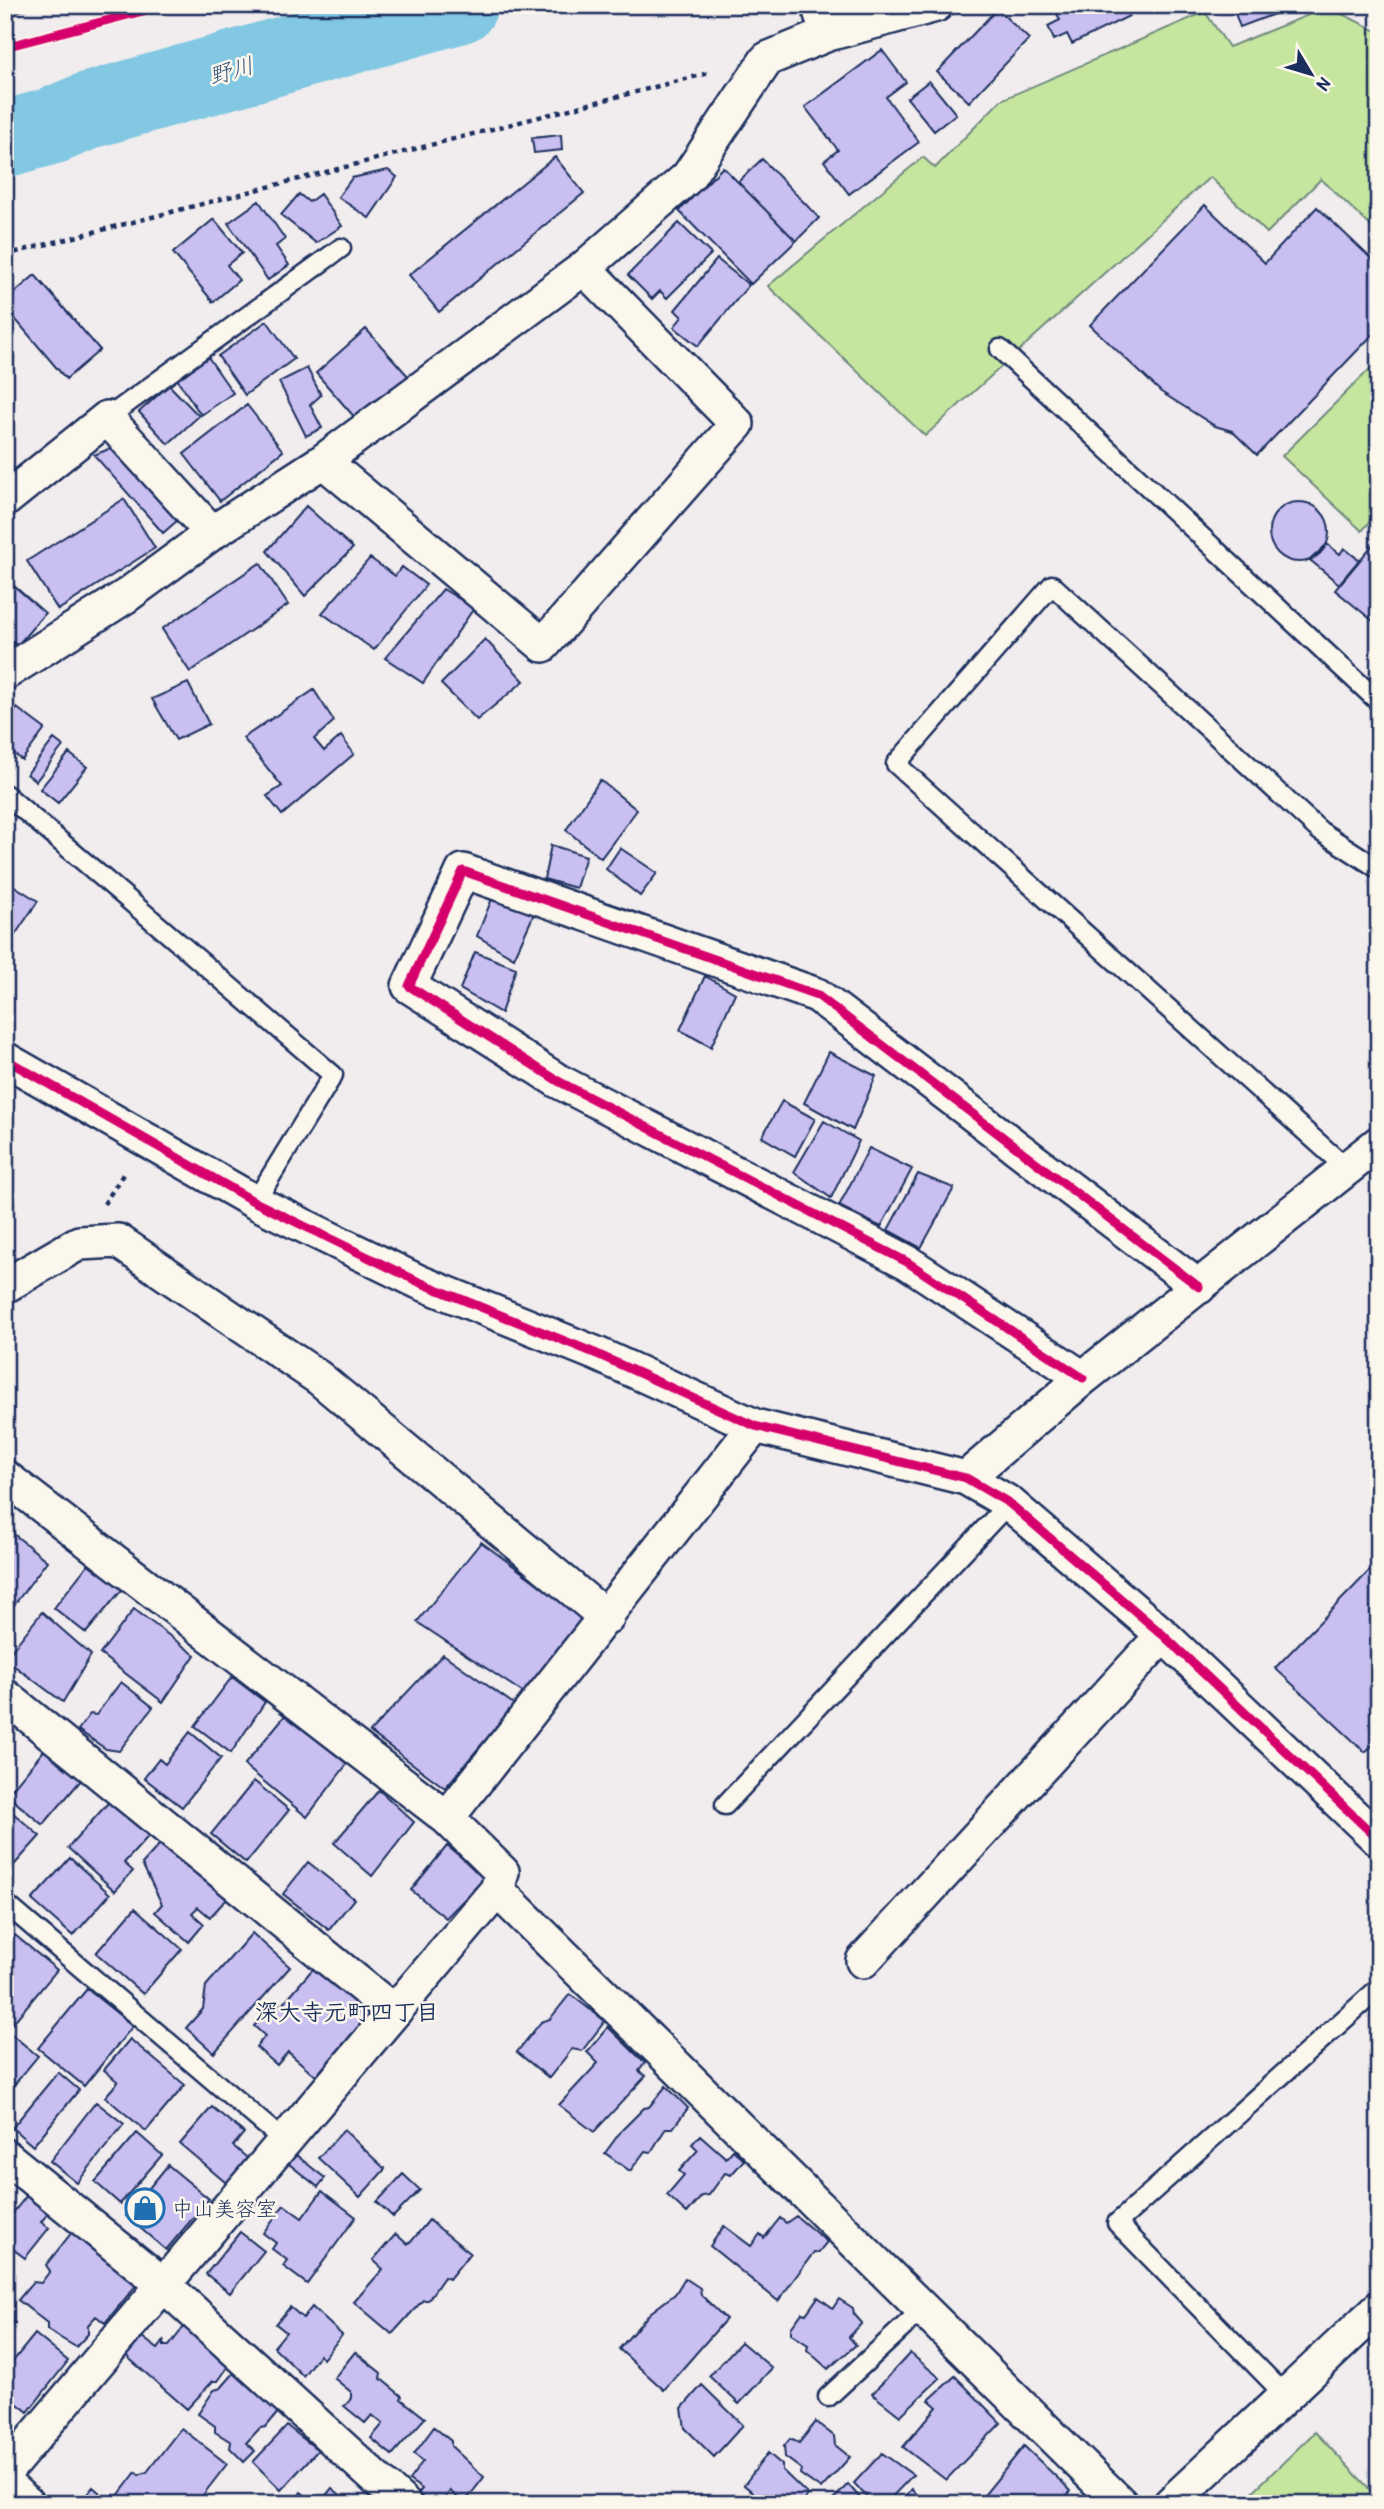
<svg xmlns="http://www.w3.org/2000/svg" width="1384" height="2509" font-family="'Patrick Hand','Klee One',sans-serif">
<rect width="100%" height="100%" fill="#f1eced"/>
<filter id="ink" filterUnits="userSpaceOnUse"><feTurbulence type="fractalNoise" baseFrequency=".0143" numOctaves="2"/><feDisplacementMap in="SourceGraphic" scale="14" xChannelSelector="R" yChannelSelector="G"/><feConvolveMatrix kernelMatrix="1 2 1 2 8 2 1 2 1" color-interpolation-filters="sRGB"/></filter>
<g filter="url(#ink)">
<path fill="#c6e69f" stroke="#708a7e" stroke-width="2" d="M1328,7L1379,32V234L1321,179L1267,233L1210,177L925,436L768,286L923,157L935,168L1001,100L1205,12L1229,47Z
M1379,360V510L1362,531L1282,456Z
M1315,2432L1379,2499V2504H1240Z"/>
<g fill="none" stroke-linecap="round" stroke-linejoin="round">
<path stroke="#82c8e3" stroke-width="77" d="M5,139L52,126L90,110L459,5"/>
</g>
<path fill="#c9bff1" stroke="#1b2f5e" stroke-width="2" d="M10,5H37L12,13Z
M1053,5H1124L1129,16L1072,44L1067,34L1054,40L1048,26L1060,20Z
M1232,5H1292L1293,7L1240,27Z
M997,9L1029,39L969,102L937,72Z
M882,50L906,82L886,97L919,142L849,194L824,161L838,150L805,107Z
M929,81L956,114L934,131L907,98Z
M561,135L562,150L534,153L532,138Z
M555,157L584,193L439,312L409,275Z
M762,159L819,218L796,241L738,182Z
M723,167L796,241L751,284L679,211Z
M388,170L397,177L369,218L338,197L352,178Z
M299,194L309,202L320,194L342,226L316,243L281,215Z
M259,201L285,239L276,246L289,265L268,280L228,223Z
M1205,205L1265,263L1317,207L1379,266V328L1257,455L1232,431L1215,426L1161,392L1090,325Z
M214,219L242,253L227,265L239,280L213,302L173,253Z
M679,223L711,254L667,298L660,291L652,299L628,275Z
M717,259L749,285L698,346L674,327L682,317L675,310Z
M35,275L100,350L66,379L5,307V301Z
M267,321L294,359L245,395L218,356Z
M366,329L408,376L357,420L316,373Z
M208,357L233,393L201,415L177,379Z
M307,368L321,395L310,405L322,428L306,436L279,382Z
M169,385L199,416L168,444L139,412Z
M247,405L283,451L220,501L184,454Z
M114,447L178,520L163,533L94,455Z
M124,499L155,548L58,610L27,561Z
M1269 532a30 30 0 1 1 60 0a30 30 0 1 1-60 0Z
M306,506L353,548L305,596L267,551Z
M1379,537V626L1335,590Z
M1327,544L1340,554L1344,548L1359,560L1339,584L1310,560Z
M370,558L395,576L402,567L426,585L374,650L322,613Z
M260,563L288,605L190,672L162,629Z
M5,578L45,613L17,646L5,636Z
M443,589L474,608L423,683L385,658Z
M485,639L524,681L477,720L441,684Z
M188,683L209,724L176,740L152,699Z
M314,690L334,721L314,739L324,751L341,736L354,754L282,815L267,796L282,786L243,738Z
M17,708L45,729L22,760L5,747V724Z
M54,739L63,746L36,781L27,774Z
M69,753L87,767L58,803L40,789Z
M600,780L637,810L601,858L566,830Z
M551,845L586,856L576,888L544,879Z
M620,848L657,873L640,896L606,869Z
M5,880L38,901L15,935L5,929Z
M493,896L534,914L514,958L477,936Z
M475,952L516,968L501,1013L460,989Z
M705,976L735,993L711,1047L680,1030Z
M829,1052L876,1076L853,1130L804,1103Z
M782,1101L815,1119L795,1156L762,1137Z
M824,1121L859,1141L831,1198L794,1172Z
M869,1148L912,1169L881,1227L839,1206Z
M918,1174L954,1188L921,1248L888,1230Z
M5,1527L47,1561L5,1617Z
M481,1542L587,1620L525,1694L417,1622Z
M93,1558L125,1586L86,1633L54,1608Z
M1379,1561V1740L1365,1752L1275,1668Z
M134,1609L195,1655L163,1702L100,1654Z
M42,1612L91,1655L63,1702L5,1659Z
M443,1654L515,1705L445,1788L370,1732Z
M232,1677L265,1702L231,1753L195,1726Z
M121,1682L153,1707L119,1751L106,1749L78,1730L90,1714L96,1715Z
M287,1713L347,1764L307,1817L244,1765Z
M190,1732L221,1758L182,1807L144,1778L159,1759L165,1764Z
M46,1748L82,1779L43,1825L7,1795Z
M254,1781L289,1810L246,1863L211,1834Z
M379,1790L414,1822L372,1876L334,1843Z
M116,1794L155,1829L124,1863L133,1871L115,1891L68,1848Z
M5,1806L40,1836L7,1873L5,1871Z
M167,1836L232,1893L210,1917L198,1907L192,1913L204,1924L189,1942L155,1912L162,1904L142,1864Z
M447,1846L486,1877L446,1918L411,1890Z
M70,1858L110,1894L73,1936L32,1900Z
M308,1862L354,1899L329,1930L283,1894Z
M135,1908L182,1949L143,1994L96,1953Z
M252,1933L290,1967L214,2053L186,2028L203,2009L206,1986Z
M15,1935L57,1970L12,2024L5,2018V1947Z
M317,1964L372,2011L316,2076L288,2052L277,2065L256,2047L265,2036L254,2026L275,2001L281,2006Z
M87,1989L133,2026L84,2086L38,2048Z
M570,1994L605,2021L582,2051L572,2049L549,2078L517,2052L541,2022L550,2019Z
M608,2027L645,2063L639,2071L646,2076L594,2132L559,2105L598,2063L587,2052Z
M5,2029L38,2056L5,2096Z
M130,2039L185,2085L146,2131L105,2097L118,2082L104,2070Z
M58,2072L79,2090L33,2146L12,2128Z
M666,2086L688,2108L673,2128H666L651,2152L645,2151L630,2171L605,2153L622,2130L644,2108L649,2107Z
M96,2102L124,2124L77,2183L50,2161Z
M212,2107L244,2133L233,2146L252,2162L231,2187L180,2144Z
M344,2130L385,2169L360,2197L318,2158Z
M137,2133L162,2155L120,2204L95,2182Z
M700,2135L726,2158L733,2150L744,2160L731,2175L725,2173L709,2195L702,2196L687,2213L667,2195L684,2175L679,2171L698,2150L692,2144Z
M296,2155L325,2178L318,2187L289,2164Z
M168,2165L209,2199L166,2250L126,2216Z
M403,2174L420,2190L393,2217L377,2202Z
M322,2191L356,2217L307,2284L283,2266L287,2260L272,2249L276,2243L263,2233L284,2205L302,2218Z
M28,2194L50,2211L41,2222L49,2228L25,2258L5,2243V2223Z
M796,2216L827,2242L818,2253L814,2252L778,2301L710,2246L724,2226L751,2246L760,2234L764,2238L780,2218L786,2223Z
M429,2220L470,2253L449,2279L444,2277L428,2300H423L392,2334L354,2302L383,2269L373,2260L396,2234L407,2244L411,2242Z
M73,2231L138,2283L105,2323L96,2316L88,2325V2334L76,2347L47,2330V2323L18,2300L33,2282L41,2283L50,2271L46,2265Z
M240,2232L264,2251L230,2293L206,2274Z
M685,2278L700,2288L701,2295L726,2319L664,2390L619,2349L650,2313L675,2294Z
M818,2297L833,2308L839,2299L853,2308L854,2314L862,2323L849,2337L856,2345L828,2369L807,2350L808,2345L791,2334V2328L802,2313L806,2314Z
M290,2307L303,2318L312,2307L342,2335L323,2359L319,2355L303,2376L274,2347L286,2332L276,2324Z
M5,2310L13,2316L10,2319L15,2323L5,2335Z
M187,2323L230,2364L218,2381H213L187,2409L125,2355L142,2337L158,2349L164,2341V2346H169Z
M35,2334L68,2361L28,2412L5,2394V2371Z
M741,2342L772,2368L739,2404L709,2376Z
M355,2352L381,2373L380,2378L402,2396L401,2399L425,2418L392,2455L371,2438L383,2424L372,2415L365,2423L344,2406L351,2398V2392L334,2378Z
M910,2353L940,2378L900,2416L872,2394Z
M235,2372L279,2411L266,2427L260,2428L246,2443L255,2451L244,2462L230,2448L231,2442L215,2432V2426L198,2414L214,2390L221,2388Z
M955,2376L1001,2423L946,2480L903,2447L937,2407L929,2400Z
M702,2385L743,2425L714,2457L685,2428L682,2408Z
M816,2422L834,2436L835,2445L850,2457L821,2489L800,2474L801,2469L785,2457L784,2446L790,2439L799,2443Z
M287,2426L318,2450L281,2490L253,2462Z
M434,2427L451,2441V2446L484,2477L464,2503L450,2491L441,2504H430L418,2494L422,2489L409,2480L423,2461L414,2454Z
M181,2428L227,2464L196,2504H126L117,2497L136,2472L139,2475L147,2472Z
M1024,2446L1071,2491L1059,2504H977Z
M768,2453L782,2465V2470L808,2495L801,2504H761V2499L744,2485Z
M882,2453L913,2475L885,2504H873L854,2483Z
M848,2484L865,2504H829Z
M93,2487L113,2504H79Z
M332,2488L351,2504H319Z
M912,2489L926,2504H899Z
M301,2492L316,2504H294Z"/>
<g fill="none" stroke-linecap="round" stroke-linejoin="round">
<g stroke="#1b2f5e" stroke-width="23">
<path id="service" d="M1000,349L1379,702
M107,418L341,248
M5,794L333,1075L255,1202
M1345,1167L896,764L1052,585L1320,831L1379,869
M725,1805L1009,1503
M5,1903L284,2141
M1285,2395L1117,2223L1379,1988
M828,2397L925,2307"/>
</g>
<g stroke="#1b2f5e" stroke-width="38">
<path id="minor" d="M828,34L936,5
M323,461L543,645L737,424L584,268
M5,500L107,418L212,533
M5,673L126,596L212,533L323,461L584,268L688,177L767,59L828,34L818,5
M5,1059L255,1202L419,1282L597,1354L755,1426L966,1478L1009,1503L1163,1635L1379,1840
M5,1286L79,1243L118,1241L319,1378L607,1618
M1083,1378L907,1262L558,1081L409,986L463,871L817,995L1199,1287
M5,1477L447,1818L502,1872L497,1890L5,2472
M966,1478L1083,1378L1379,1143
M5,1696L393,2011
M447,1818L755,1426
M497,1890L1121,2504
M863,1961L1163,1635
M5,2156L164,2285L404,2504
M5,2484L28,2504
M1170,2504L1379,2308"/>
</g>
<path stroke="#1b2f5e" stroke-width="4.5" stroke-dasharray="5 5" stroke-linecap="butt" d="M5,47L166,5
M5,255L709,73
M104,1204L124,1173"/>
<use href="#service" stroke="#fbf7ec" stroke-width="18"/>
<use href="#minor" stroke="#fbf7ec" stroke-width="33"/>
<g stroke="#fbf7ec" stroke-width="13">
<path id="cycleway" d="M5,47L166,5
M5,1059L255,1202L419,1282L597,1354L755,1426L966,1478L1009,1503L1163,1635L1379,1840
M1083,1378L907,1262L558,1081L409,986L463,871L817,995L1199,1287"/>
</g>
<use href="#cycleway" stroke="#d6006c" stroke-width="9"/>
</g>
</g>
<defs>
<g id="shop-ring" transform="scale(2.0125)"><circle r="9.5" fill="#fbf7ec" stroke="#1f6fb2" stroke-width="1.5"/><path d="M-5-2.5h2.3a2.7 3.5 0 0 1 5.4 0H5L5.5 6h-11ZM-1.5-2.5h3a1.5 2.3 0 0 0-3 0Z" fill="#1f6fb2"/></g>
</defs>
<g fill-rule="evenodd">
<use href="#shop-ring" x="145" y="2208"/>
</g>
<g text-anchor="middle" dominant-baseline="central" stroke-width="5" stroke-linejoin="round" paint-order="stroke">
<g font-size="21" fill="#1b2f5e" stroke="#fbf7ec" text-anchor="start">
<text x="172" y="2208">中山美容室</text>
</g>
<g font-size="23" font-style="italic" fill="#35557f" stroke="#fbf7ec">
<text transform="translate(231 70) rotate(-16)">野川</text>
</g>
<g font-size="23" font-weight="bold" fill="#1b2f5e" stroke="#fbf7ec">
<text x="347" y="2011">深大寺元町四丁目</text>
</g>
</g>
<rect width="1384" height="2509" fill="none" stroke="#fbf7ec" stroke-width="28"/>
<rect x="14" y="14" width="1356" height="2481" fill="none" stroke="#1b2f5e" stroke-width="2.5" filter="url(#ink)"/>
<g transform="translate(1311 74) rotate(128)" stroke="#fbf7ec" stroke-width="5" paint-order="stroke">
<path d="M0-5L12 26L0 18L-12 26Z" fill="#1b2f5e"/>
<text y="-10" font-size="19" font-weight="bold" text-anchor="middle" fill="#1b2f5e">N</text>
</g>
</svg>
